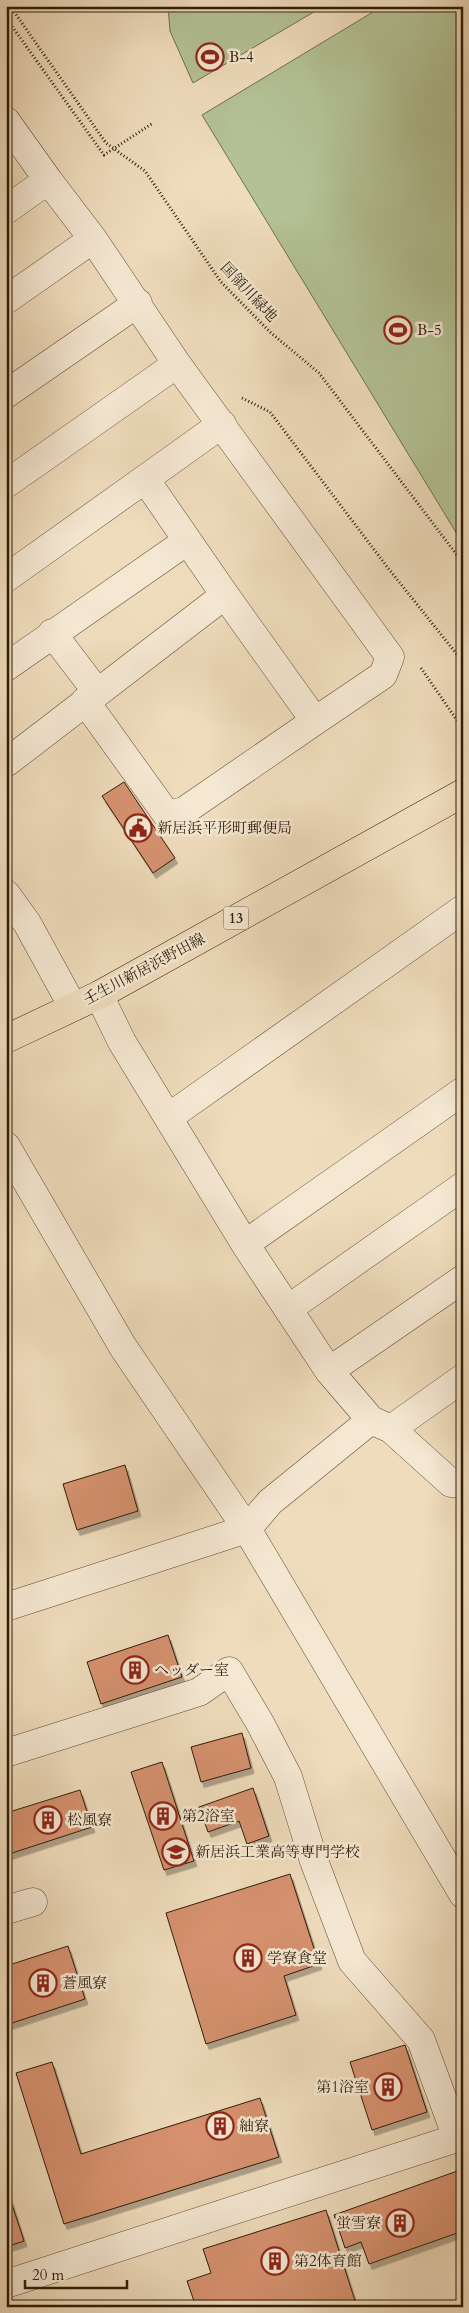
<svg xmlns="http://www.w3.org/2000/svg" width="469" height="2313" font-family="Cardo,'Noto Serif JP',serif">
<defs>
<filter id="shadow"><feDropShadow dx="3" dy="5.5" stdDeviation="0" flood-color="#0004"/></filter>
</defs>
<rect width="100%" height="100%" fill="#efdcbc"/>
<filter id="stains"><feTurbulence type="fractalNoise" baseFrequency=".004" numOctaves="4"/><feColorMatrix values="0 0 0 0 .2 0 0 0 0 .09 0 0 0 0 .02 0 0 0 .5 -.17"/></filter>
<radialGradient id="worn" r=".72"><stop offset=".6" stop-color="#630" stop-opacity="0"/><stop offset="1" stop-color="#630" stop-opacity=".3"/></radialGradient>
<path fill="#b3c295" stroke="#706f4e" d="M168,6H324L193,83L170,31Z
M383,6H463V544L202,115Z"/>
<path fill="#d79270" stroke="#2d1c08" filter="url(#shadow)" d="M124,782L175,858L153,873L102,796Z
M125,1465L138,1511L77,1530L63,1484Z
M168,1635L182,1677L101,1704L87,1662Z
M242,1733L251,1768L201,1782L191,1747Z
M162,1762L194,1861L164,1870L131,1772Z
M253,1788L269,1836L247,1844L239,1821L208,1832L199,1807Z
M80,1790L92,1827L6,1855V1813Z
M290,1874L319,1964L284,1976L296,2015L206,2044L166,1913Z
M68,1946L85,1999L6,2025V1966Z
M405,2045L427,2112L372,2130L350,2062Z
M52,2062L81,2154L260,2098L279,2157L64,2224L16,2073Z
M463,2169V2231L369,2264L361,2242L345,2248L334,2215Z
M6,2186L24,2241L6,2247Z
M326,2210L357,2307H196L187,2281L211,2273L203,2249Z"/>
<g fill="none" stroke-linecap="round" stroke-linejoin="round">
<g stroke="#5e4c35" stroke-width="29">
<path id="minor" d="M6,121L48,180L93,239L177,364L390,657L383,675L315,721L225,595L6,763
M6,210L48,180
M6,300L93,239
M6,394L138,303
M222,424L145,479L225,595
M6,484L177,364
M6,578L145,479
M52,633L97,692
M6,667L187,541
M85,701L167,815L184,811L315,721
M6,894L27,923L73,1007
M99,995L122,1042L245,1244L329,1371L371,1420L391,1429L451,1483H463
M169,1117L463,909
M6,1146L123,1347L247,1529L463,1894
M245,1244L463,1091
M288,1309L463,1186
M329,1371L463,1279
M391,1429L463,1378
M6,1607L247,1529L270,1502L371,1420
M6,1753L199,1692L229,1671L260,1723L288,1777L314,1861L352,1961L421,2040L457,2138L6,2284
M6,1910L33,1902"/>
</g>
<g stroke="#2d1c08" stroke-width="29">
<path id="major" d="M6,1039L99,995L463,793"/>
</g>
<path stroke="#2d1c08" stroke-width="3" stroke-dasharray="1 2.5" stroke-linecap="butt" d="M10,6L106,143L145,171L221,282L270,332L319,373L463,563
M6,18L104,155L153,123
M6,82L12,90
M242,398L270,412L388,568L463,662
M421,668L463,729"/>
<use href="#minor" stroke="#f5e8d3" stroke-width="28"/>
<use href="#major" stroke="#efdcbc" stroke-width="28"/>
</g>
<defs>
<g id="stadium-ring" transform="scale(1.4375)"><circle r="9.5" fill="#f5e8d3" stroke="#8f2418" stroke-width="1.5"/><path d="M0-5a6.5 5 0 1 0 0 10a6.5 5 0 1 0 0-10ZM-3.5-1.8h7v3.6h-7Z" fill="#8f2418"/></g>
<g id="civic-ring" transform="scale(1.4375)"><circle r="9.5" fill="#f5e8d3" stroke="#8f2418" stroke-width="1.5"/><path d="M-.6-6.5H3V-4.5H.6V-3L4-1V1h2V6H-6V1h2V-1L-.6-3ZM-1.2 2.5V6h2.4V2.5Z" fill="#8f2418"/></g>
<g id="building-ring" transform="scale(1.4375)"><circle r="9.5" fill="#f5e8d3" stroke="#8f2418" stroke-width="1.5"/><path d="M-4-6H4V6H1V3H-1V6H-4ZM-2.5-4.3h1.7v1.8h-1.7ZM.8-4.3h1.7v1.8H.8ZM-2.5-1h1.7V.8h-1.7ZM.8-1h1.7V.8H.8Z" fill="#8f2418"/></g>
<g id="university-ring" transform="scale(1.4375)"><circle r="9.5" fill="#f5e8d3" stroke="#8f2418" stroke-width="1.5"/><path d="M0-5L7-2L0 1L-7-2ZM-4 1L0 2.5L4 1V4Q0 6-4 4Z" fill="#8f2418"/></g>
</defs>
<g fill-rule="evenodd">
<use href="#stadium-ring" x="210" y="57"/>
<use href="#stadium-ring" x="398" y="330"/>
<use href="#civic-ring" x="138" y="828"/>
<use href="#building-ring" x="135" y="1670"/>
<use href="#building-ring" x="163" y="1816"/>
<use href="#building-ring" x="48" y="1820"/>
<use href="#university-ring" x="176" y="1852"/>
<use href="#building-ring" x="248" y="1958"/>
<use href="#building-ring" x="43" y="1983"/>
<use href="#building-ring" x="388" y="2087"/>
<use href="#building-ring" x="220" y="2126"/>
<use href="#building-ring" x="400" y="2223"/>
<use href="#building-ring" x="275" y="2261"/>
</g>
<g text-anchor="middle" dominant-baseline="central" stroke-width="5" stroke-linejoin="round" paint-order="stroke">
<rect fill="#f5e8d3" stroke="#695945" stroke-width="1" x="223.5" y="906.5" width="25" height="23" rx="4"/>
<g font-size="14" font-weight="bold" fill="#2d1c08">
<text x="236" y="918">13</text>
</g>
<g font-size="15" fill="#2d1c08" stroke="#f5e8d3" text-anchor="start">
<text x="229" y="57">B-4</text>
<text x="417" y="330">B-5</text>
<text x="157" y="828">新居浜平形町郵便局</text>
<text x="154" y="1670">ヘッダー室</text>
<text x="182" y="1816">第2浴室</text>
<text x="67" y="1820">松風寮</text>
<text x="195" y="1852">新居浜工業高等専門学校</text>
<text x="267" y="1958">学寮食堂</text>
<text x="62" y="1983">蒼風寮</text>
<text x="369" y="2087" text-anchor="end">第1浴室</text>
<text x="239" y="2126">紬寮</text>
<text x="381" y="2223" text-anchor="end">蛍雪寮</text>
<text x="294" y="2261">第2体育館</text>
</g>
<g font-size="15" fill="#2d1c08" stroke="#f5e8d3">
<text transform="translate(249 292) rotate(47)">国領川緑地</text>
<text transform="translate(144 969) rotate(-28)">壬生川新居浜野田線</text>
</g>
</g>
<rect width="469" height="2313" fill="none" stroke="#efdcbc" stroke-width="25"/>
<rect x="8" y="8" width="454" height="2298" fill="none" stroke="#2d1c08" stroke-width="2.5"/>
<rect x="12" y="12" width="444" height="2288" fill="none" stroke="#2d1c08"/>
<path d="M25 2280v8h102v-8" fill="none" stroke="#2d1c08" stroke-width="2.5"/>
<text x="32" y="2280" font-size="15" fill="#2d1c08" stroke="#f5e8d3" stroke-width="4" paint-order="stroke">20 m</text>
<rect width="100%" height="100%" filter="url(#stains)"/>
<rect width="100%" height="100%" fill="url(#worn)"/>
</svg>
